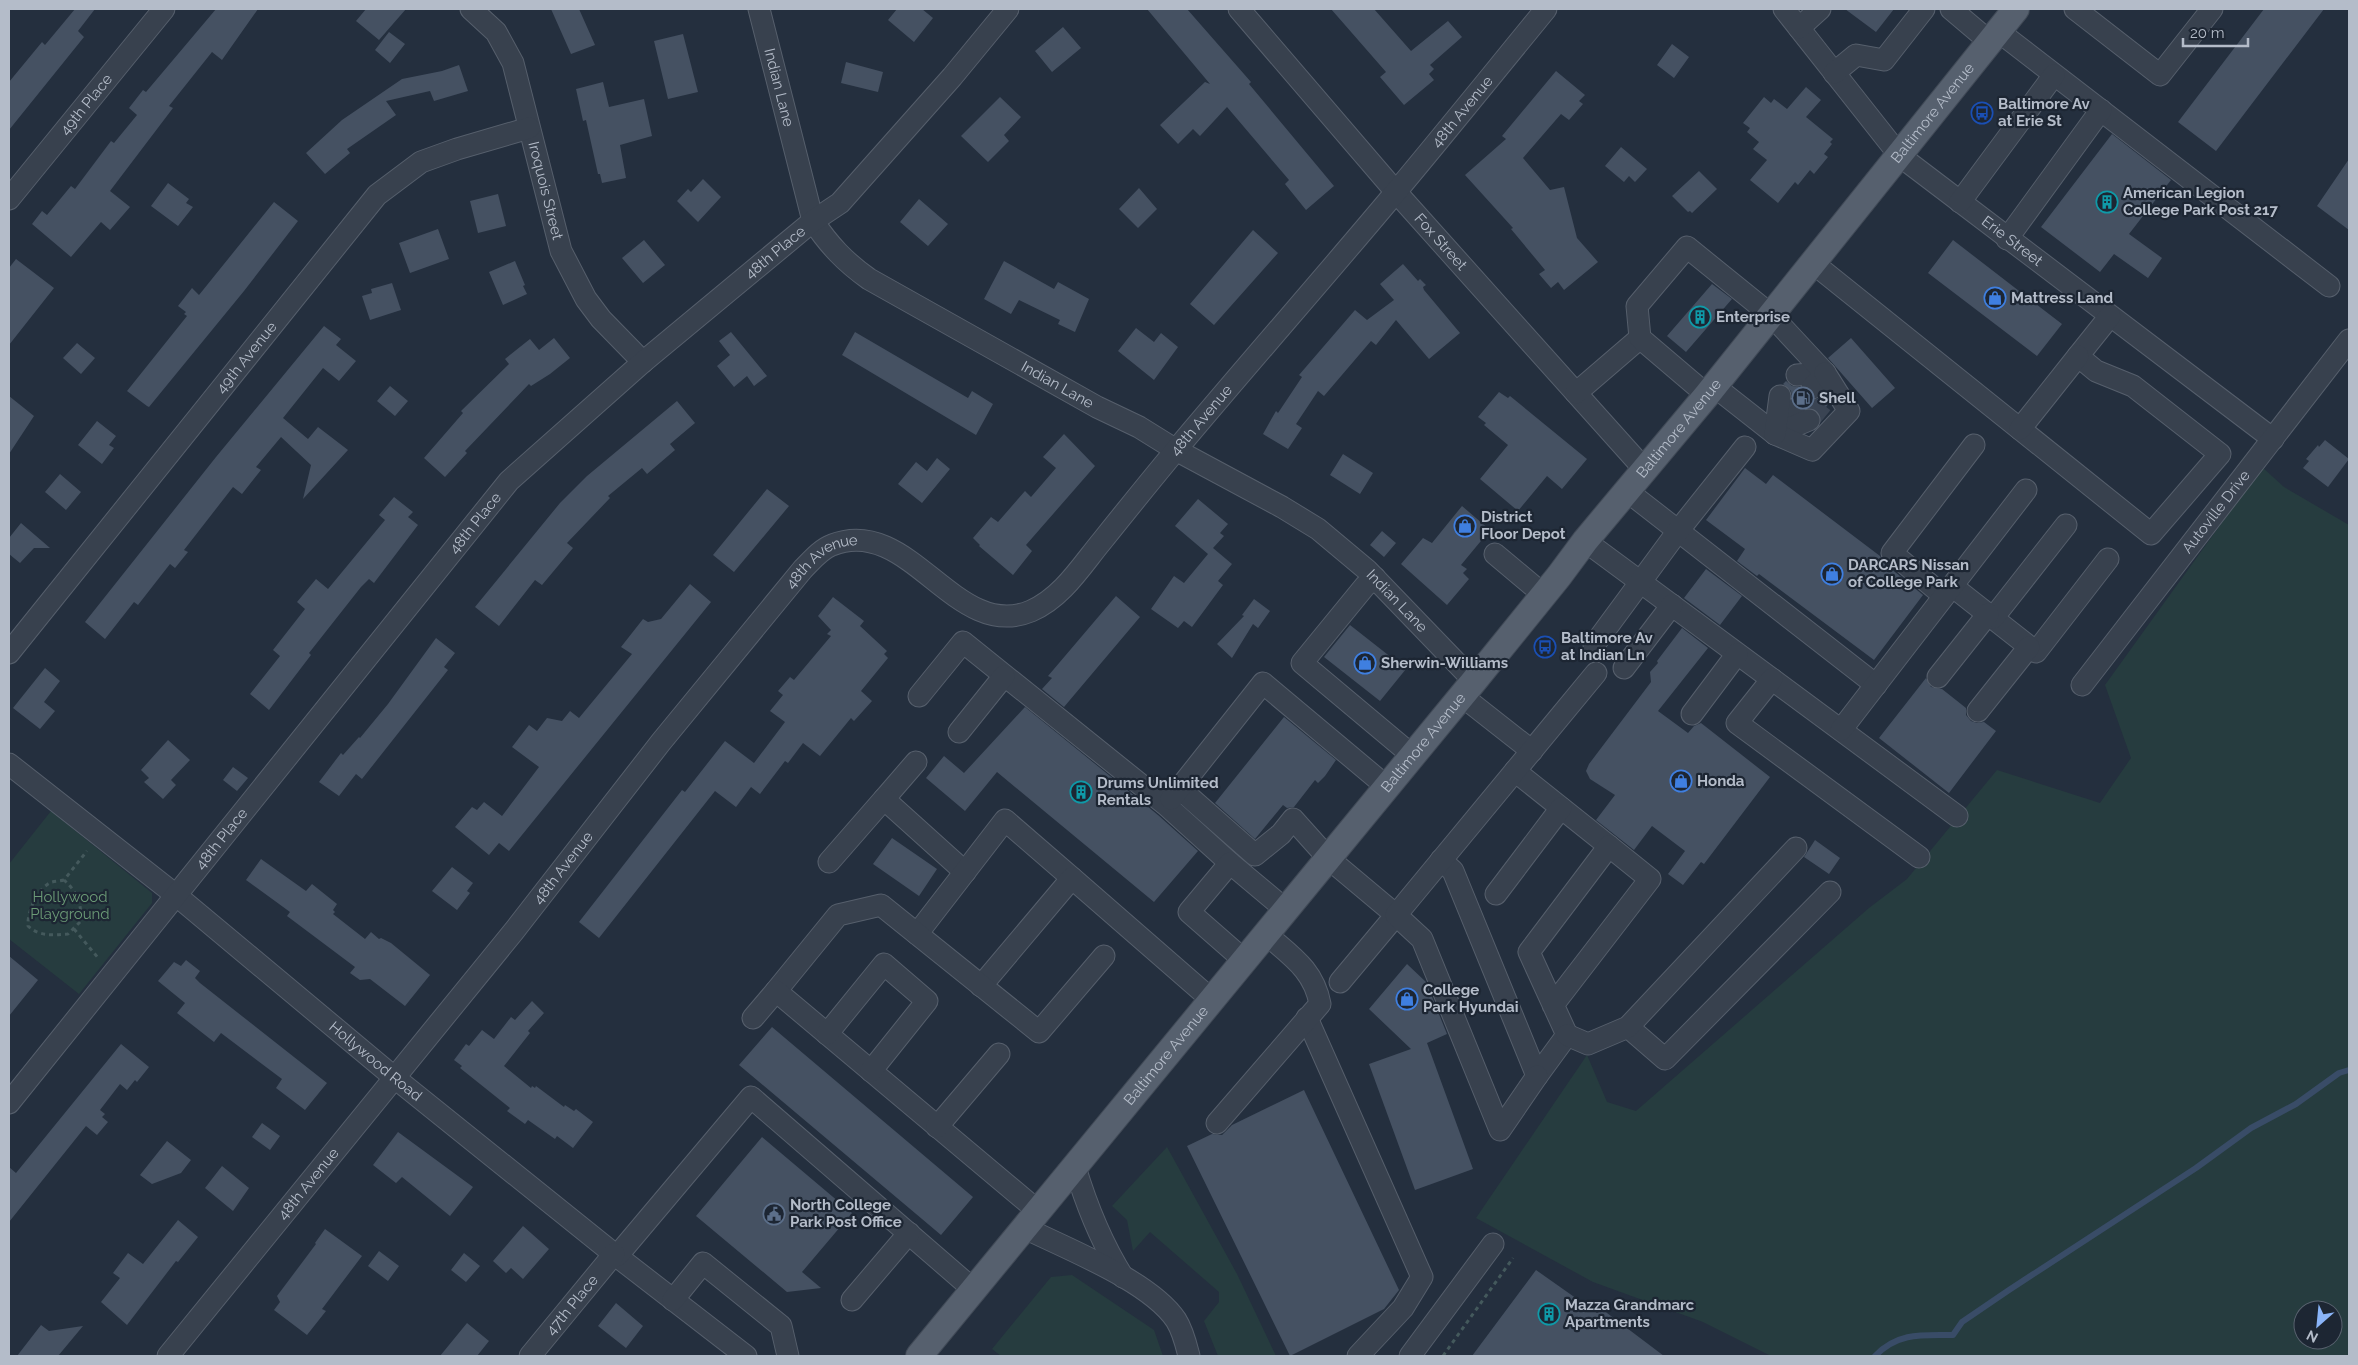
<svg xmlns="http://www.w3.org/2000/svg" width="2358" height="1365" font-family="Raleway,sans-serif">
<rect width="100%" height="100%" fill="#242f3e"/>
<path fill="#263c3f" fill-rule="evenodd" d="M2262,467L2284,487L2349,525V1356H1771L1703,1322L1593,1282L1476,1218L1587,1055L1607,1102L1636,1111L1869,908L1907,879L1997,770L2100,803L2131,758L2105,685ZM2303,1310H2333V1340H2303Z
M51,811L152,893V903L79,994L9,939V864Z
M1167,1147L1237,1274L1276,1356H1218L1204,1321L1219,1302V1292L1150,1232L1133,1251L1127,1220L1112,1206Z
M1072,1275L1154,1330L1163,1356H1001L992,1349L1051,1277Z"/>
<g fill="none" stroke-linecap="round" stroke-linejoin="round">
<path stroke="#394c67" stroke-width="6" d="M1875,1356C1898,1332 1923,1335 1953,1335L1962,1322L2009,1290L2196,1168L2251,1128L2296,1104L2339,1073L2349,1070"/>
</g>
<path fill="#455162" d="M75,9H95L78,31L84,37L9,130V82L42,42L45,45Z
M216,9H258L222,60L212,52L169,106L173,108L110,191L130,207L110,230L101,222L71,257L32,224L42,211L47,215L71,186L75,189L111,141L114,143L137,115L129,108L143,90L146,92Z
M366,9H406L379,40L356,21Z
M551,9H579L595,45L571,54Z
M897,9H922L933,18L914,42L888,20Z
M1147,9H1187L1251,82L1249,84L1334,186L1306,210L1285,184L1289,180L1227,107L1200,136L1193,129L1178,144L1160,125L1205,82L1210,84Z
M1331,9H1374L1411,51L1448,21L1462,37L1430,65L1434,69L1429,74L1434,80L1404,105L1380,77L1386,72Z
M1845,9H1894L1876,32Z
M2264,9H2324L2216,151L2178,122Z
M1063,27L1081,48L1052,72L1035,51Z
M389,32L405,44L390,63L375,50Z
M683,34L698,92L668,99L654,41Z
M1672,44L1689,57L1674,78L1657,65Z
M846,62L883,72L878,92L841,83Z
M459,65L468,91L434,101L430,91L386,101L396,115L347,149L350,153L325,174L306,153L342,120L402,79L442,71Z
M1556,71L1585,95L1579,101L1583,104L1569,120L1561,114L1523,158L1550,190L1564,187L1577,238L1598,262L1564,290L1558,282L1551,288L1539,274L1545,270L1511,229L1513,228L1465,175L1506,139L1502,136Z
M603,82L609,107L644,99L652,136L620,145L626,178L602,183L600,174H598L586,120L583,121L576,89Z
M1806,87L1821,100L1806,117L1833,139L1830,142L1832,144L1824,154L1828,157L1814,174L1810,170L1798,185L1795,182L1778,203L1750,180L1767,160L1753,149L1759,142L1747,132L1750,128L1743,123L1764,97L1771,103L1774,99L1787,109Z
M1000,97L1021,117L1004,135L1009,141L988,162L961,136Z
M2112,134L2171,180L2129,234L2162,258L2148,278L2114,254L2100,272L2041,227Z
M1621,147L1647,169L1635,182L1629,176L1624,182L1605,166Z
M2349,159V230L2317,206Z
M1699,171L1717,189L1692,213L1690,211L1688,212L1672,196Z
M703,179L721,197L698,222L677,201L688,189L691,192Z
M168,183L189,199L186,203L193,207L178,226L151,206Z
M1139,188L1157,209L1138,228L1119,209Z
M498,194L506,226L478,233L470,201Z
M919,199L948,224L928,246L900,222Z
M274,202L298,221L244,291L149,407L147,406L127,391L187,316L184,314L186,312L178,306L192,288L199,295Z
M438,229L449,259L410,273L399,243Z
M1253,230L1278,253L1214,325L1190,304Z
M644,240L665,265L643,283L622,258Z
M1953,240L2062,324L2037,356L1928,273Z
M16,259L54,288L9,345V268Z
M515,261L525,285L523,286L527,294L503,305L489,272Z
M1004,261L1054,289L1058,282L1089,299L1075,332L1058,324L1060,320L1019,300L1011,314L984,299Z
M1403,264L1418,281L1420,279L1426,285L1423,287L1424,290L1460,333L1429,359L1396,320L1376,345L1371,341L1324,396L1318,391L1296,424L1302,428L1288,449L1263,434L1276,411L1278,413L1302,377L1299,375L1355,310L1367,320L1394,300L1380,284Z
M392,283L401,310L370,320L362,296L372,293L371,289Z
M1712,284L1732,299L1686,352L1667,336Z
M324,326L341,339L336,345L356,361L339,381L323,368L283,418L308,439L318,427L348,450L303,499L311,465L281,437L256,467L261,470L242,494L233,487L184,550L188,552L175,568L170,564L138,605L134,602L105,639L85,622L216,457Z
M1136,328L1154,342L1161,333L1178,347L1154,380L1118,351Z
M731,332L767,376L754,386L747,376L734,387L717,366L730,355L719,341Z
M855,332L968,398L972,391L993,404L976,435L842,355Z
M554,338L570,358L550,374L531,386L529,384L465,451L467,453L445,477L424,458L463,413L461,411L509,364L505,359L530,339L539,350Z
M1851,338L1895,388L1872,408L1828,358Z
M77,343L95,358L81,374L63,358Z
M1786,381L1792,386L1800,387L1804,398L1816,400L1821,396L1829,403L1820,415L1816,410L1807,408L1802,399L1792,397L1791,391L1783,384Z
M390,386L408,401L395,416L377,401Z
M1499,392L1508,398L1510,396L1587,459L1562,489L1547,476L1518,511L1480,479L1508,445L1484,425L1486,423L1478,417Z
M9,396L34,416L9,454Z
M677,401L695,423L670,444L675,450L647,474L642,468L608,496L610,498L567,543L573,548L542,585L535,580L499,626L475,607L560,503L587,476Z
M97,421L116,436L109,445L114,448L102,464L78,445Z
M1064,434L1095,466L1026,545L1032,551L1013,575L979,546L980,545L973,538L991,517L998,522L1025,491L1031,497L1056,468L1043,457Z
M2325,440L2349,459L2328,487L2303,468L2309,461L2306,459L2318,445L2319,447Z
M1343,454L1373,473L1360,494L1330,475Z
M937,458L950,469L922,503L898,484L916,462L927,471Z
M1745,468L1766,484L1773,475L1880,556L1884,563L1923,595L1874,660L1759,574L1757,576L1737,561L1745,549L1706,520Z
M60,474L81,492L66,510L45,492Z
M767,489L789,506L734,572L713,555Z
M394,497L413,512L408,517L418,525L374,583L369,579L361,587L309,653L311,655L269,710L250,694L280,656L273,650L305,609L297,602L316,579L328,589L385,520L379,515Z
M1198,499L1228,524L1220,533L1224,536L1213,548L1232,564L1218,581L1223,585L1192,627L1184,621L1178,628L1151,609L1174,576L1184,583L1208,554L1175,526Z
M1462,506L1490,530L1461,565L1467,569L1463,573L1469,579L1447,605L1401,564L1423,538L1432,543Z
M21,523L50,548H34L20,563L9,554V538Z
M1382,531L1396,543L1384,557L1370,545Z
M1706,569L1742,596L1720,625L1684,598Z
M690,584L711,602L509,851L499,843L489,855L455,827L472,807L477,810L484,802L502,816L539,767L512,747L529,725L537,731L547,718L562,721L570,711L579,718L632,654L621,647L643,619L648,622L661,619Z
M1116,596L1140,617L1064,707L1042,689L1052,678L1048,676Z
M833,597L864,621L860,626L887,651L884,654L888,658L861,691L872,701L854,721L851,718L820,756L803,743L788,763L785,761L760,794L751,787L736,807L715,791L599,938L579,922L682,790L685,792L725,741L754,763L785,722L770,711L783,695L778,691L790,677L794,680L831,636L827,634L831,630L818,616Z
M1254,599L1270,611L1258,628L1253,624L1232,658L1217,644L1244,616L1242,615Z
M1350,625L1406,669L1380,701L1324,657Z
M1682,628L1708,648L1658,711L1688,733L1694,726L1701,723L1770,777L1704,864L1701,862L1683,885L1668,874L1685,851L1652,826L1634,850L1596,820L1615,795L1590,779L1586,771L1589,764L1651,682L1650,672L1658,663L1657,661Z
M436,638L455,653L444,667L448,670L362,779L356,774L339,796L319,782L341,753L343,755L359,737L360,738L388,704Z
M45,668L60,681L44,702L55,711L40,729L13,708Z
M1926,678L1931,687L1942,689L1966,708V715L1971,721L1977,723L1984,722L1996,731L1949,793L1879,738Z
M1025,707L1158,815L1198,851L1154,902L997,772L965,811L926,778L944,756L964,773Z
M1284,717L1336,760L1325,776L1318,783L1315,780L1294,807L1287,808L1283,805L1255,839L1215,803Z
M168,740L190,760L171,780L176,785L163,799L144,782L149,778L141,770Z
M233,767L248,778L237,791L223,780Z
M892,838L937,869L919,896L873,864Z
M1815,840L1840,858L1829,874L1804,857Z
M261,859L306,891L312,884L337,904L333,910L335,912L333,914L365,939L371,932L379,939L381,938L391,943L430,975L405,1006L370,979L360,980L350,973L355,967L287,916L290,912L246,880Z
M452,867L473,883L467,891L470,893L457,910L432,891Z
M9,956L38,980L9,1016Z
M186,960L200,971L195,978L200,983L327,1083L305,1110L276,1088L282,1079L221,1033L214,1042L177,1013L185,1003L158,981L174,962L181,966Z
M1407,964L1426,982L1447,1034L1427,1043L1473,1169L1415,1190L1369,1064L1411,1049L1369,1009Z
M532,1001L544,1013L528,1031L530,1033L504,1066L531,1088L532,1086L535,1088L536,1086L564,1107L565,1105L574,1111L576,1109L593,1122L573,1148L557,1136L555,1139L528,1120L525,1124L507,1111L510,1108L460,1068L462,1066L454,1060L466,1044L469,1046L482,1030L494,1039L511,1017L515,1020Z
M772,1027L973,1197L941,1235L739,1065Z
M121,1044L149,1067L137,1082L135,1080L127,1090L120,1084L100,1110L105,1114L102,1117L108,1122L97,1135L86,1126L9,1222V1167L16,1173Z
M1304,1090L1399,1290L1384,1309L1290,1356L1187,1146L1212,1134L1222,1135L1232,1125Z
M262,1123L280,1136L270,1150L252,1137Z
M398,1132L473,1187L450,1216L402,1177L396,1183L373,1165Z
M762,1137L852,1213L802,1272L821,1288L787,1292L696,1216Z
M167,1141L191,1160L181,1173L152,1184L140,1175Z
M222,1166L249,1188L233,1211L205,1188Z
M178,1220L198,1237L178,1262L176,1261L127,1325L101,1302L120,1278L113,1273L128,1253L143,1264Z
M523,1226L549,1249L523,1279L511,1268L506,1273L493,1261Z
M325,1229L362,1256L322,1309L326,1311L307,1335L274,1310L280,1302L277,1296L316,1244L315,1243Z
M379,1251L399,1266L388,1281L368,1266Z
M464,1253L480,1266L466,1282L451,1270Z
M1536,1270L1597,1313L1603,1310L1664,1356H1472Z
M616,1303L643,1326L626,1348L598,1326Z
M467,1323L489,1341L477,1356H440Z
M41,1325L49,1331L83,1326L58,1356H17Z"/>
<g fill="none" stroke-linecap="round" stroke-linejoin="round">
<path stroke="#3a4453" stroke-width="21" stroke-dasharray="21 11" stroke-linecap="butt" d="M1809,420L1826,399"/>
<g stroke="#565f6c" stroke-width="23">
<g id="minor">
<path id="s1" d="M471,9L496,32L513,63L561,251L586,299L601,319L643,362"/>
<path id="s2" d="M759,9L813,221C829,245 845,262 869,279L1097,407L1139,427L1176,450L1282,507L1318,529L1367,570L1474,681"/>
<path id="s3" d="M1239,9L1396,192L1645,470"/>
<path id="s4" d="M1784,9L1900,156L2273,439"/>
<path d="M1951,9L1990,42"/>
<path d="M2075,9L2160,75L2212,9"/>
<path d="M1799,28L1820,9"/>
<path d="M1998,31L2329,286"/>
<path d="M1834,73L1856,55L1884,60L1924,9"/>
<path id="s5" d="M9,199L164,9"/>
<path d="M1960,202L2054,75"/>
<path d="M2007,239L2101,110"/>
<path d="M1813,263L2151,534L2220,454L2133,386L2096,371L2078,356L2110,316"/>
<path d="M1797,375L1825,373"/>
<path d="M1714,386L1775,434L1795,409"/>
<path d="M1576,393L1640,338"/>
<path d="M1707,395L1640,338L1637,306L1687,247L1771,315L1825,373L1812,388"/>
<path d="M2020,429L2078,356"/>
<path d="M1778,433L1809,420"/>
<path d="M1775,434L1812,450L1849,411L1825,373"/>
<path d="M1775,434L1780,396"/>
<path d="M1627,491L1876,685"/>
<path d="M1585,541L1957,816"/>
<path d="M1495,554L1544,595"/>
<path d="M1375,578L1365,586L1302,663L1413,756"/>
<path d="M1952,586L2036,652L2108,559"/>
<path d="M1944,596L1892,553L1974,445"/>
<path d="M1993,618L2066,525"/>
<path d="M1594,645L1678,531L1745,447"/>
<path id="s6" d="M9,653L377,195L421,162L457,149L529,128"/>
<path d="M1624,668L1672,605"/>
<path d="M1938,677L1988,614"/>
<path d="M1772,679L1737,723L1919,857"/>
<path id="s7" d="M2082,685L2349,340"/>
<path d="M919,696L963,642L1166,805L1230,863"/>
<path d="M1462,696L1532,751"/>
<path d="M1978,711L2029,647"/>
<path d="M1692,714L1737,654"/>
<path d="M1841,730L2026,490"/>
<path d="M959,732L1004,676"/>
<path id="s8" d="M9,764L177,896L395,1078L614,1254L746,1356"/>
<path d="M1515,771L1609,846"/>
<path d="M1179,788L1255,855L1281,834L1293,819L1328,858L1396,915L1340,982"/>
<path d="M884,799L916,762"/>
<path d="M1171,799L1263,683L1387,787"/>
<path d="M1441,860L1453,871L1537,1076L1567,1035L1529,952L1609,846L1650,879L1553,1005"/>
<path d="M829,862L884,799L965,872"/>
<path d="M1496,894L1561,808"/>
<path d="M917,934L1005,820L1072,878"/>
<path d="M1245,961L1189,912L1230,863L1286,910"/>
<path d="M981,986L1072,878L1212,1000"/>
<path d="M776,991L838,915L881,905L1039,1032L1104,956"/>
<path d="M753,1018L776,991L1038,1211"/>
<path d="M1307,1018L1422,1277L1403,1308L1358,1356"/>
<path d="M1628,1027L1665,1059L1830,892"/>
<path d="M827,1034L884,964L927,1001L871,1071"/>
<path d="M1567,1035L1588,1044L1628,1027L1796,848"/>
<path d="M1537,1076L1500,1130L1422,939L1396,915L1596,673"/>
<path id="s9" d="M9,1103L509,481L643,362L813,221L840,203L952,77L1008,9"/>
<path d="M1217,1123L1320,1004C1314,970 1291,956 1266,934"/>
<path d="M937,1127L999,1054"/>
<path d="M1075,1167C1087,1207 1101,1242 1123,1277"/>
<path d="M1025,1228C1067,1249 1150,1281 1176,1320C1183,1331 1186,1344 1189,1356"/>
<path d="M617,1256L751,1097L974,1290"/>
<path d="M673,1300L703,1263L781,1326L788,1356"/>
<path d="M852,1300L909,1233"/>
<path id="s10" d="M168,1356L514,931L661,742L803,569C811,561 821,549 832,545C910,514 955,643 1031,611C1062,598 1082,565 1102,541C1126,511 1151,480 1176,450C1248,364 1323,279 1395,193C1446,132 1496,70 1546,9"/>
<path id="s11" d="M530,1356L614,1254"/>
<path d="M1410,1356L1493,1244"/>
</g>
</g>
<g stroke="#414a57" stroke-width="28">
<g id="major">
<path id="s12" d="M919,1356L1474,681L1559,576L1585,541L1707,395L2016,9"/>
</g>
</g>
<path stroke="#44595c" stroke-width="3" stroke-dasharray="4 4" stroke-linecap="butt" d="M64,880C60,881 56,881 52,882C38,887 27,912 28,926C40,937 53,935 68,934L81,921C81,902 78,893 64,880L87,851
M74,929L99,959
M1443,1356L1513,1258"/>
<use href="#minor" stroke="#38414e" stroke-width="21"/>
<use href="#major" stroke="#56606e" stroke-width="26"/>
</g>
<defs>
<g id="bus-ring" transform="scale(1.125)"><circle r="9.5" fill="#1d2633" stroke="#1a4fb4" stroke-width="1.5"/><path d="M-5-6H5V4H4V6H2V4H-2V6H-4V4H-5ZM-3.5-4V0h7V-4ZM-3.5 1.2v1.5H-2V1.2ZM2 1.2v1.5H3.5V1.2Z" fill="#1a4fb4"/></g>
<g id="building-ring" transform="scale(1.125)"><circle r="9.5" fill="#1d2633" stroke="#0f9aa8" stroke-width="1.5"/><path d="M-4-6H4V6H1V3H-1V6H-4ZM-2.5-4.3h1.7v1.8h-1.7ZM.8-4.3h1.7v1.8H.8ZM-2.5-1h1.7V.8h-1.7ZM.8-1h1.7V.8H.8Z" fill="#0f9aa8"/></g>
<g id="shop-ring" transform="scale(1.125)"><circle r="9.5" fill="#1d2633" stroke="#3f7fe0" stroke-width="1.5"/><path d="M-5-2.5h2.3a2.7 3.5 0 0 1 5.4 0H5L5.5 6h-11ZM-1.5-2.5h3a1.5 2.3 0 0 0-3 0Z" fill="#3f7fe0"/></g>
<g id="fuel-ring" transform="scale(1.125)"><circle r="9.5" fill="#1d2633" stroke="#5c6f8a" stroke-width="1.5"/><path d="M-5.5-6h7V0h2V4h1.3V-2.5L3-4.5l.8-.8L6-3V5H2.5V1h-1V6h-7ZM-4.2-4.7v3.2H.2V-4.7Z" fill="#5c6f8a"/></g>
<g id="civic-ring" transform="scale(1.125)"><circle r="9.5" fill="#1d2633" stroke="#5c6f8a" stroke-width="1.5"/><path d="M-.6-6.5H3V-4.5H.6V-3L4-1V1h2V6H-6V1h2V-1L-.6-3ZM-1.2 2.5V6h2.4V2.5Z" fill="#5c6f8a"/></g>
</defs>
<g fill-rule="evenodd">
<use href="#bus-ring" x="1982" y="113"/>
<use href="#building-ring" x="2107" y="202"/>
<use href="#shop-ring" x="1995" y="298"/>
<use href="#building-ring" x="1700" y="317"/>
<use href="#fuel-ring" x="1803" y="398"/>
<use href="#shop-ring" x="1465" y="526"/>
<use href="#shop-ring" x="1832" y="574"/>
<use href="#bus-ring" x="1545" y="647"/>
<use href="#shop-ring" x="1365" y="663"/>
<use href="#shop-ring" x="1681" y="781"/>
<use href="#building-ring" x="1081" y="792"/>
<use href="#shop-ring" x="1407" y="999"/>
<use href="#civic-ring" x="774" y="1214"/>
<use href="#building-ring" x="1549" y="1314"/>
</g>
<g text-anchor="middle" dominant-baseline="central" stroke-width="4.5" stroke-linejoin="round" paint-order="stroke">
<g font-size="15" fill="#b4bcc9" stroke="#1d2633">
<text stroke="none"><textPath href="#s2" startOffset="81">Indian Lane</textPath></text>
<text stroke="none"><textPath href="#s5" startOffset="122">49th Place</textPath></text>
<text stroke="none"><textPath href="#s10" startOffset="1932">48th Avenue</textPath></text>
<text stroke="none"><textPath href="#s12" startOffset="1604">Baltimore Avenue</textPath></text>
<text stroke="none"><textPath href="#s1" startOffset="201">Iroquois Street</textPath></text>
<text stroke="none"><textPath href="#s3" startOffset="308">Fox Street</textPath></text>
<text stroke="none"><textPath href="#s4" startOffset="328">Erie Street</textPath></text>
<text stroke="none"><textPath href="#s9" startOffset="1149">48th Place</textPath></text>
<text stroke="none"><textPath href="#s6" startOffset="379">49th Avenue</textPath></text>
<text stroke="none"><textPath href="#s2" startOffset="516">Indian Lane</textPath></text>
<text stroke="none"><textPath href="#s10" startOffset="1528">48th Avenue</textPath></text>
<text stroke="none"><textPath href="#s12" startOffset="1199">Baltimore Avenue</textPath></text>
<text stroke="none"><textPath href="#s7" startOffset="219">Autoville Drive</textPath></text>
<text stroke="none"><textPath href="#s9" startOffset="744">48th Place</textPath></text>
<text stroke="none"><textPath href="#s10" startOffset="1032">48th Avenue</textPath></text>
<text stroke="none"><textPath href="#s2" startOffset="921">Indian Lane</textPath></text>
<text stroke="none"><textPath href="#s12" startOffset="794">Baltimore Avenue</textPath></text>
<text stroke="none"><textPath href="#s9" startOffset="339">48th Place</textPath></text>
<text stroke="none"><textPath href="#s10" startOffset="628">48th Avenue</textPath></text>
<text stroke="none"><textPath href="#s12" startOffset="389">Baltimore Avenue</textPath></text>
<text stroke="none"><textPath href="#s8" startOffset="472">Hollywood Road</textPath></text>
<text stroke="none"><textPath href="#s10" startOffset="222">48th Avenue</textPath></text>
<text stroke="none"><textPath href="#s11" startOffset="66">47th Place</textPath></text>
</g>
<g font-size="15" font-weight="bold" fill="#b4bcc9" stroke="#1d2633" text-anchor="start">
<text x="1998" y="104">Baltimore Av<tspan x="1998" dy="17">at Erie St</tspan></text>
<text x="2123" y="193">American Legion<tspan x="2123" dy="17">College Park Post 217</tspan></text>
<text x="2011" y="298">Mattress Land</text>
<text x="1716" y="317">Enterprise</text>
<text x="1819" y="398">Shell</text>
<text x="1481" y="517">District<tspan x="1481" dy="17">Floor Depot</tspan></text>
<text x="1848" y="565">DARCARS Nissan<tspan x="1848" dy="17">of College Park</tspan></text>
<text x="1561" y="638">Baltimore Av<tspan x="1561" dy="17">at Indian Ln</tspan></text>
<text x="1381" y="663">Sherwin-Williams</text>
<text x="1697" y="781">Honda</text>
<text x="1097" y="783">Drums Unlimited<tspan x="1097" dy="17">Rentals</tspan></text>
<text x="1423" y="990">College<tspan x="1423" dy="17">Park Hyundai</tspan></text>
<text x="790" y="1205">North College<tspan x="790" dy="17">Park Post Office</tspan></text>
<text x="1565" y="1305">Mazza Grandmarc<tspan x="1565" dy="17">Apartments</tspan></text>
</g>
<g font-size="15" fill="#6b9a76" stroke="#1d2633">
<text x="70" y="897">Hollywood<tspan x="70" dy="17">Playground</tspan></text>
</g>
</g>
<rect width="2358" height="1365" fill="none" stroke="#b4bcc9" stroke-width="20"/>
<g transform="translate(2318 1325) rotate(207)"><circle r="24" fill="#1d2633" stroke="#59626f"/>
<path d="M0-4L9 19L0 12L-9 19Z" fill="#8ab4f8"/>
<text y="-8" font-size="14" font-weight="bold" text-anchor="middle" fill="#b4bcc9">N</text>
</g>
<path d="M2183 38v8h65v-8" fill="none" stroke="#b4bcc9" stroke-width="2.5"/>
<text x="2190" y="38" font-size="15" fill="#b4bcc9" stroke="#1d2633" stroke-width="4" paint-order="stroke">20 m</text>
</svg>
